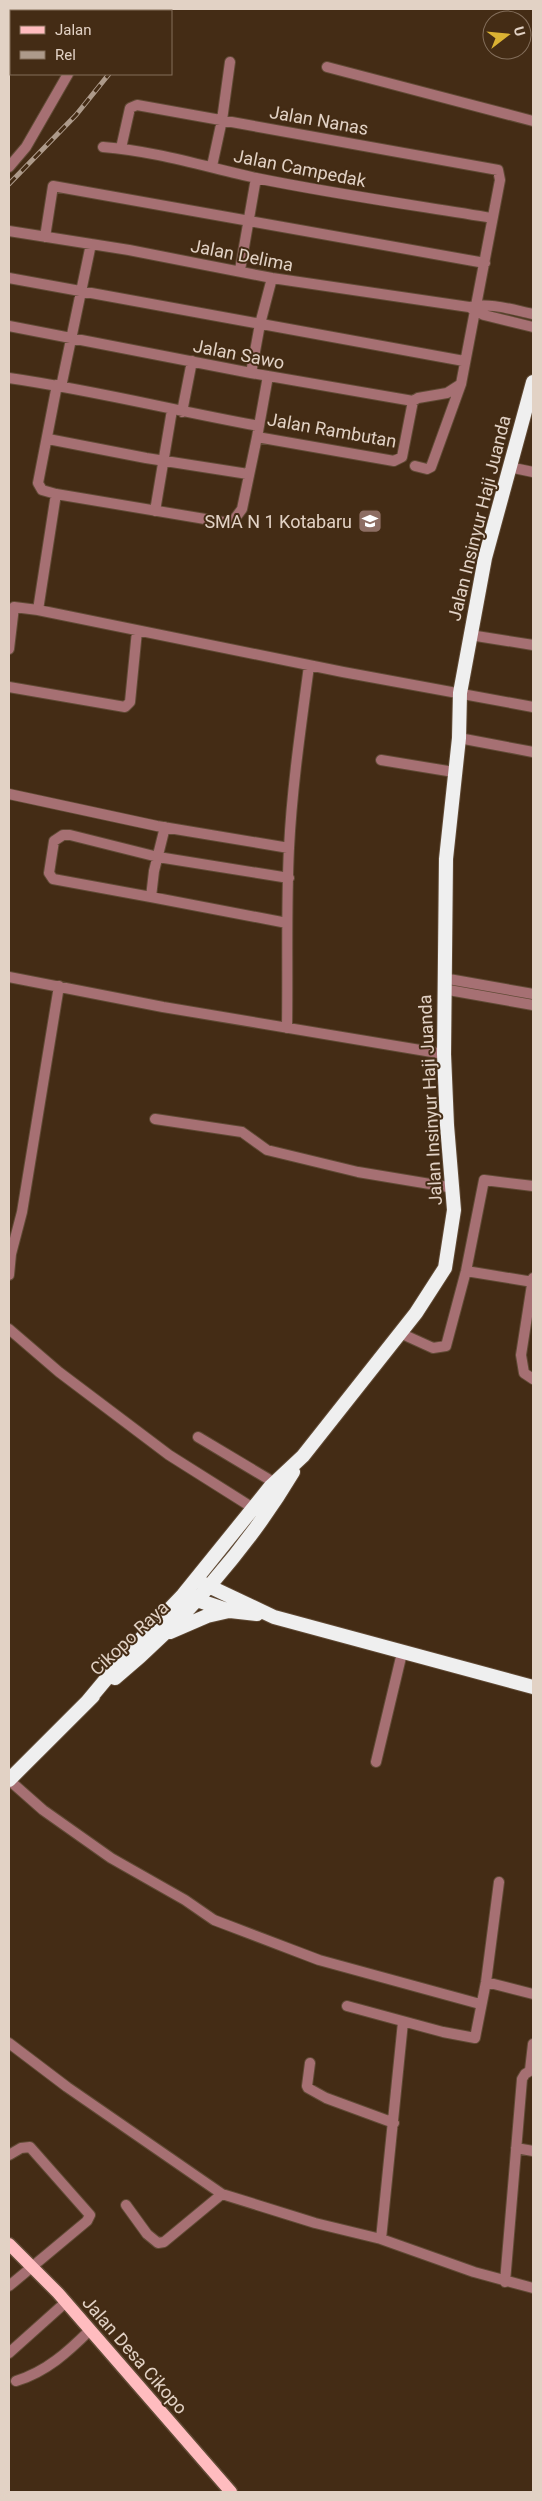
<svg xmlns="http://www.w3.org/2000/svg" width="542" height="2501" font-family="Roboto,sans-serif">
<rect width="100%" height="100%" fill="#442c15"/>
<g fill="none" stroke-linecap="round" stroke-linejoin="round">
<g stroke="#604a35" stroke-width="12">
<path id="minor" d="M108,11L110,9
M327,67L533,121
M103,147C155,151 206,167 256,178C334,194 413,205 492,218
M121,148L130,108L137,105L498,170L500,180L461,384L431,467L427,469L415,466
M212,166L222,120L230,62
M9,167L26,147L68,74
M9,231L129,250L272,278L469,307C490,302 513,310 533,314
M45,237L53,186L485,263
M240,270L256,178
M9,278L464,361
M472,309L484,315L533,327
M9,326L251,373L413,401L418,398L447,393L461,384
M251,373L260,324L272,278
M9,378C93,390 176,411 259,426L257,437L394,461L402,457L413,401
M57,385L38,483L42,490L56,494L223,522L233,521L242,509L257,437
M61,387L91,244
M182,412L192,361
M259,426L268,376
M48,439L146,458L248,474
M509,467L533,472
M155,511L172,410
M38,610L56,494
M470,635L533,645
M9,649L14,607L38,610L343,672L533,707
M9,687L125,707L130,702L137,631
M459,738L533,752
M381,760L454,772
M9,794L157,826L289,848
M165,827L154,871L151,897L287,923
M151,897L53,879L49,873L54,841L63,835H70L158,857L289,878
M9,977L163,1007L444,1054
M443,978L533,994
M443,989L533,1005
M287,1028C288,968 286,908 289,848C292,787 301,726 309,666
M155,1119L242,1132L267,1150L358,1172L454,1188
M9,1250L11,1254L9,1275
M11,1254L22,1212L59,986
M466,1271L533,1282
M533,1278L521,1355L524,1373L533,1379
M9,1329L59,1372L169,1455L253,1508
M400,1333L433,1348L446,1346L466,1271L484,1180L533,1186
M198,1437L275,1483
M376,1762L402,1653
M9,1780L43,1810L111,1858L185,1900L214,1920L319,1960L480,2004
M486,1982L533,1994
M347,2006L443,2032L475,2038L486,1982L499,1882
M9,2043L67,2087L222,2194L315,2223L381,2239L474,2272L533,2288
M310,2063L307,2086L308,2088L326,2098L394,2123
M530,2070L533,2044
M516,2148L533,2151
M9,2155L21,2148L30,2147L90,2215L87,2221L9,2286
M126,2205L147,2234L158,2243L164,2242L222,2194
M381,2239L403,2022
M505,2282L522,2079L525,2074L533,2069
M9,2353L66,2302
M16,2381C46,2372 68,2352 90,2330"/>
</g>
<g stroke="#604a35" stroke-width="15">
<path id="major" d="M9,2244L58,2293L231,2492"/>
</g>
<g stroke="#604a35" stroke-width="16">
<path id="highway" d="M200,1582L274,1617L533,1687
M188,1597L230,1611L257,1614
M170,1632L207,1616L229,1611
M115,1678C182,1623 249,1546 293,1472
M87,1702L132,1648L183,1595L271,1486L303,1456L416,1313L445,1268L454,1210L447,1125L444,1054L446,859L459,738L460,693L485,558L533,382
M9,1780L93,1696"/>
</g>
<use href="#minor" stroke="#a67073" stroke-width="10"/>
<use href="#major" stroke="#ffbcbf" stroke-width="12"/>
<use href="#highway" stroke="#efefef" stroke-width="14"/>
<g stroke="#ad9a8a" stroke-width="5">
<path id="rail" d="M159,11L161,9
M9,184L76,115L109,74"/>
</g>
<use href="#rail" stroke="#442c15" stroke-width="3" stroke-dasharray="9" stroke-linecap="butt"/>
</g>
<defs>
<g id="school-square" transform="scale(1.25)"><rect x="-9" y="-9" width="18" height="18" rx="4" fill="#8d6e63" stroke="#442c15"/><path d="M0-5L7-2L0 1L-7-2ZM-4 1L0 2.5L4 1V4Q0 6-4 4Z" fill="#fff"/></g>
</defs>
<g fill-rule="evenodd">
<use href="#school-square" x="370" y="521"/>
</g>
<g text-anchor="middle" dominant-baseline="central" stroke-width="4" stroke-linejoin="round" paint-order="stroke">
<g font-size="18" fill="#e2d2c5" stroke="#442c15">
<text transform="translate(319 120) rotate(10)">Jalan Nanas</text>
<text transform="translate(300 168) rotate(11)">Jalan Campedak</text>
<text transform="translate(242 255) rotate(11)">Jalan Delima</text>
<text transform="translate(239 354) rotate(11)">Jalan Sawo</text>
<text transform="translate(332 430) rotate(10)">Jalan Rambutan</text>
<text transform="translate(479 518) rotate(-76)">Jalan Insinyur Haji Juanda</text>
<text transform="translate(430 1100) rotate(-93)">Jalan Insinyur Haji Juanda</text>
<text transform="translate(129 1638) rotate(-43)">Cikopo Raya</text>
<text transform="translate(135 2355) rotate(49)">Jalan Desa Cikopo</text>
</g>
<g font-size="18" fill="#e2d2c5" stroke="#442c15" text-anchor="end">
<text x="352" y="521">SMA N 1 Kotabaru</text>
</g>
</g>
<rect width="542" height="2501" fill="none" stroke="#e2d2c5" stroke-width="20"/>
<rect x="10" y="10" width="162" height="65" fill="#442c15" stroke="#836e5b"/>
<rect x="20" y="26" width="25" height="8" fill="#ffbcbf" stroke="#836e5b"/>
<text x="55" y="35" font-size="15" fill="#e2d2c5">Jalan</text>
<rect x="20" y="51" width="25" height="8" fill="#ad9a8a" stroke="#836e5b"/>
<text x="55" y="60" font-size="15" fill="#e2d2c5">Rel</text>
<g transform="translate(507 35) rotate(74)"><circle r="24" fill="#442c15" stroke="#836e5b"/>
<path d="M0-4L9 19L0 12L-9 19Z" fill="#dbb233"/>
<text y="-8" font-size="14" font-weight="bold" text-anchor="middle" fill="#e2d2c5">U</text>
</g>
</svg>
